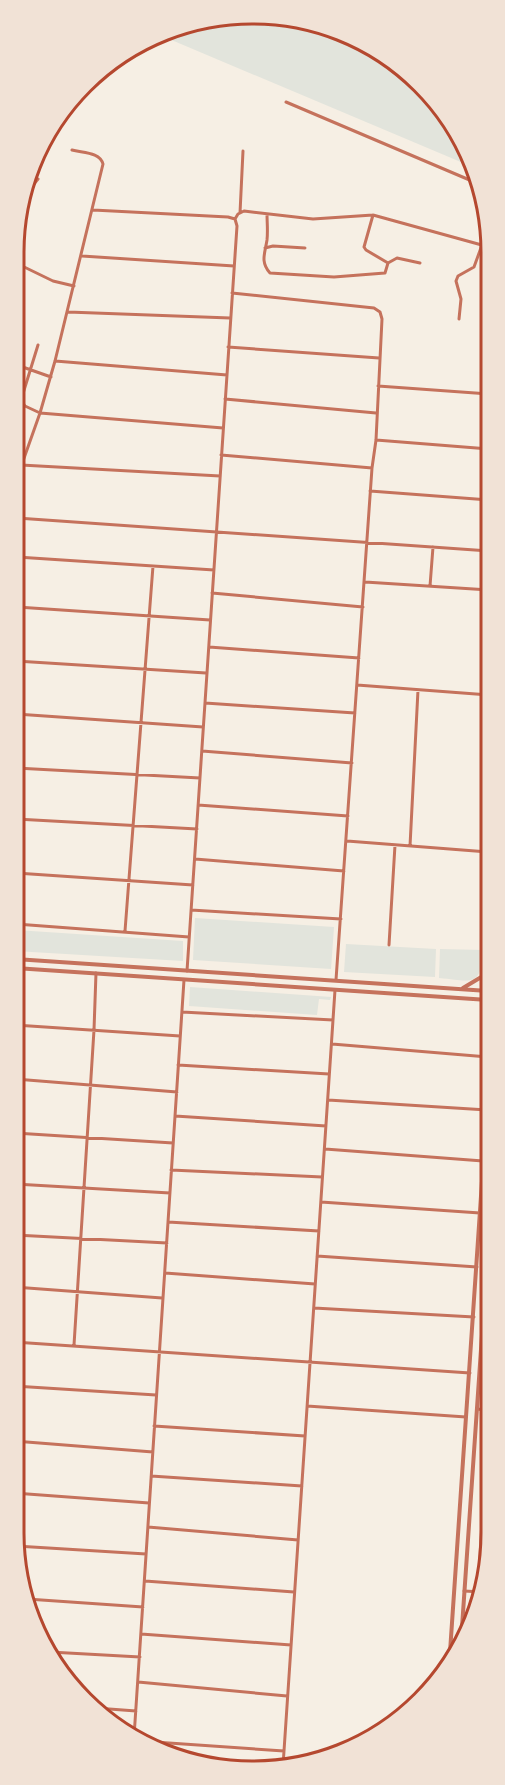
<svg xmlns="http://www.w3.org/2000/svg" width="505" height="1785" font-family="Cabin,sans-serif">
<rect width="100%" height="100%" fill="#f6efe4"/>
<path fill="#e2e4dc" d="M206,18H299L372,45L432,95L473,161L475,168L162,36Z
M195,918L334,927L331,969L193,960Z
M16,930L183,941V961L15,951Z
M346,944L436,949L435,977L344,972Z
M440,949L484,950C480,988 473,981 439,978Z
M190,987L331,997L330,1000L319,999L317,1015L189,1006Z"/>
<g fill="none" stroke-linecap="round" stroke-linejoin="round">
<path stroke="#c5725c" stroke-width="3" d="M286,102L479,184
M22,196L25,195L38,179
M93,210L228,217L235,219
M240,213L243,151
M267,214C267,222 268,231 267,240C265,253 260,262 270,273L334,277L385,273L388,263L366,250L364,247L373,215
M235,219L238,214L244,211L313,219L373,215L489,247
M265,248L273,246L305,248
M82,256L234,266
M388,263L397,258L420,263
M18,264L53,281L74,286
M232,293L374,308L380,312L382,319L376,440L372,468L336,980
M68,312L230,318
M459,319L461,299L456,281L458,276L474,267L482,245
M38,345L21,400L25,406L40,413L223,428
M228,347L379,358
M55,361L227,375
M17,365L51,377
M378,386L489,394
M225,399L376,413
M376,440L489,449
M221,455L372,468
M21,465L220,476
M17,478L40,413L55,361L103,164C100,152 83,153 72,150
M370,491L489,500
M17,518L489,551
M17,557L214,570
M365,582L489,590
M430,586L433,547
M212,593L363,607
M17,607L210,620
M209,647L359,658
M16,661L206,673
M357,685L489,695
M205,703L355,713
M16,714L203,727
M202,751L352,763
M16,768L200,778
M198,805L348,816
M16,819L197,829
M347,841L488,852
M410,846L418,690
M195,859L344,871
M16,873L193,885
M191,910L341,919
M16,924L189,937
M125,931L153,566
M389,945L395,845
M187,971L237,226L235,219
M182,1012L333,1020
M15,1025L180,1036
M332,1044L488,1057
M178,1065L329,1074
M15,1079L177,1092
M328,1100L487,1110
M175,1116L326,1126
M15,1133L173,1143
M325,1149L483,1161
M171,1170L322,1177
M15,1184L170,1193
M321,1202L480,1213
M168,1222L319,1231
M15,1235L167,1243
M317,1256L477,1267
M165,1273L315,1284
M14,1287L162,1298
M314,1308L474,1317
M14,1342L470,1373
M74,1345L94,1030L96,973
M14,1386L156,1395
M307,1406L466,1417
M477,1409L487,1410
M154,1426L305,1436
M14,1441L153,1452
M151,1476L302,1486
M14,1493L149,1503
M148,1527L298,1540
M16,1546L146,1554
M145,1581L294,1592
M464,1591L482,1592
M27,1599L143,1607
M477,1604L487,1438
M141,1634L291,1645
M50,1652L140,1657
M138,1682L287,1696
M96,1708L136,1711
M134,1737L184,980
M140,1741L284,1751
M283,1766L335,990"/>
<path stroke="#c5725c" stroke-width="4" d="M15,959L488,991
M15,968L488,1000
M463,988L488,973
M461,1642L488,1247
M449,1667L488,1093"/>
</g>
<path d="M0 0H505V1785H0ZM252 24H253A228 228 0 0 1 481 252V1533A228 228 0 0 1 253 1761H252A228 228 0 0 1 24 1533V252A228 228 0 0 1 252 24Z" fill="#f1e2d6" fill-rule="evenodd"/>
<path fill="none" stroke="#b5482f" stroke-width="3" d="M252 24H253A228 228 0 0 1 481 252V1533A228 228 0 0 1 253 1761H252A228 228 0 0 1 24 1533V252A228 228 0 0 1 252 24Z"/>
</svg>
